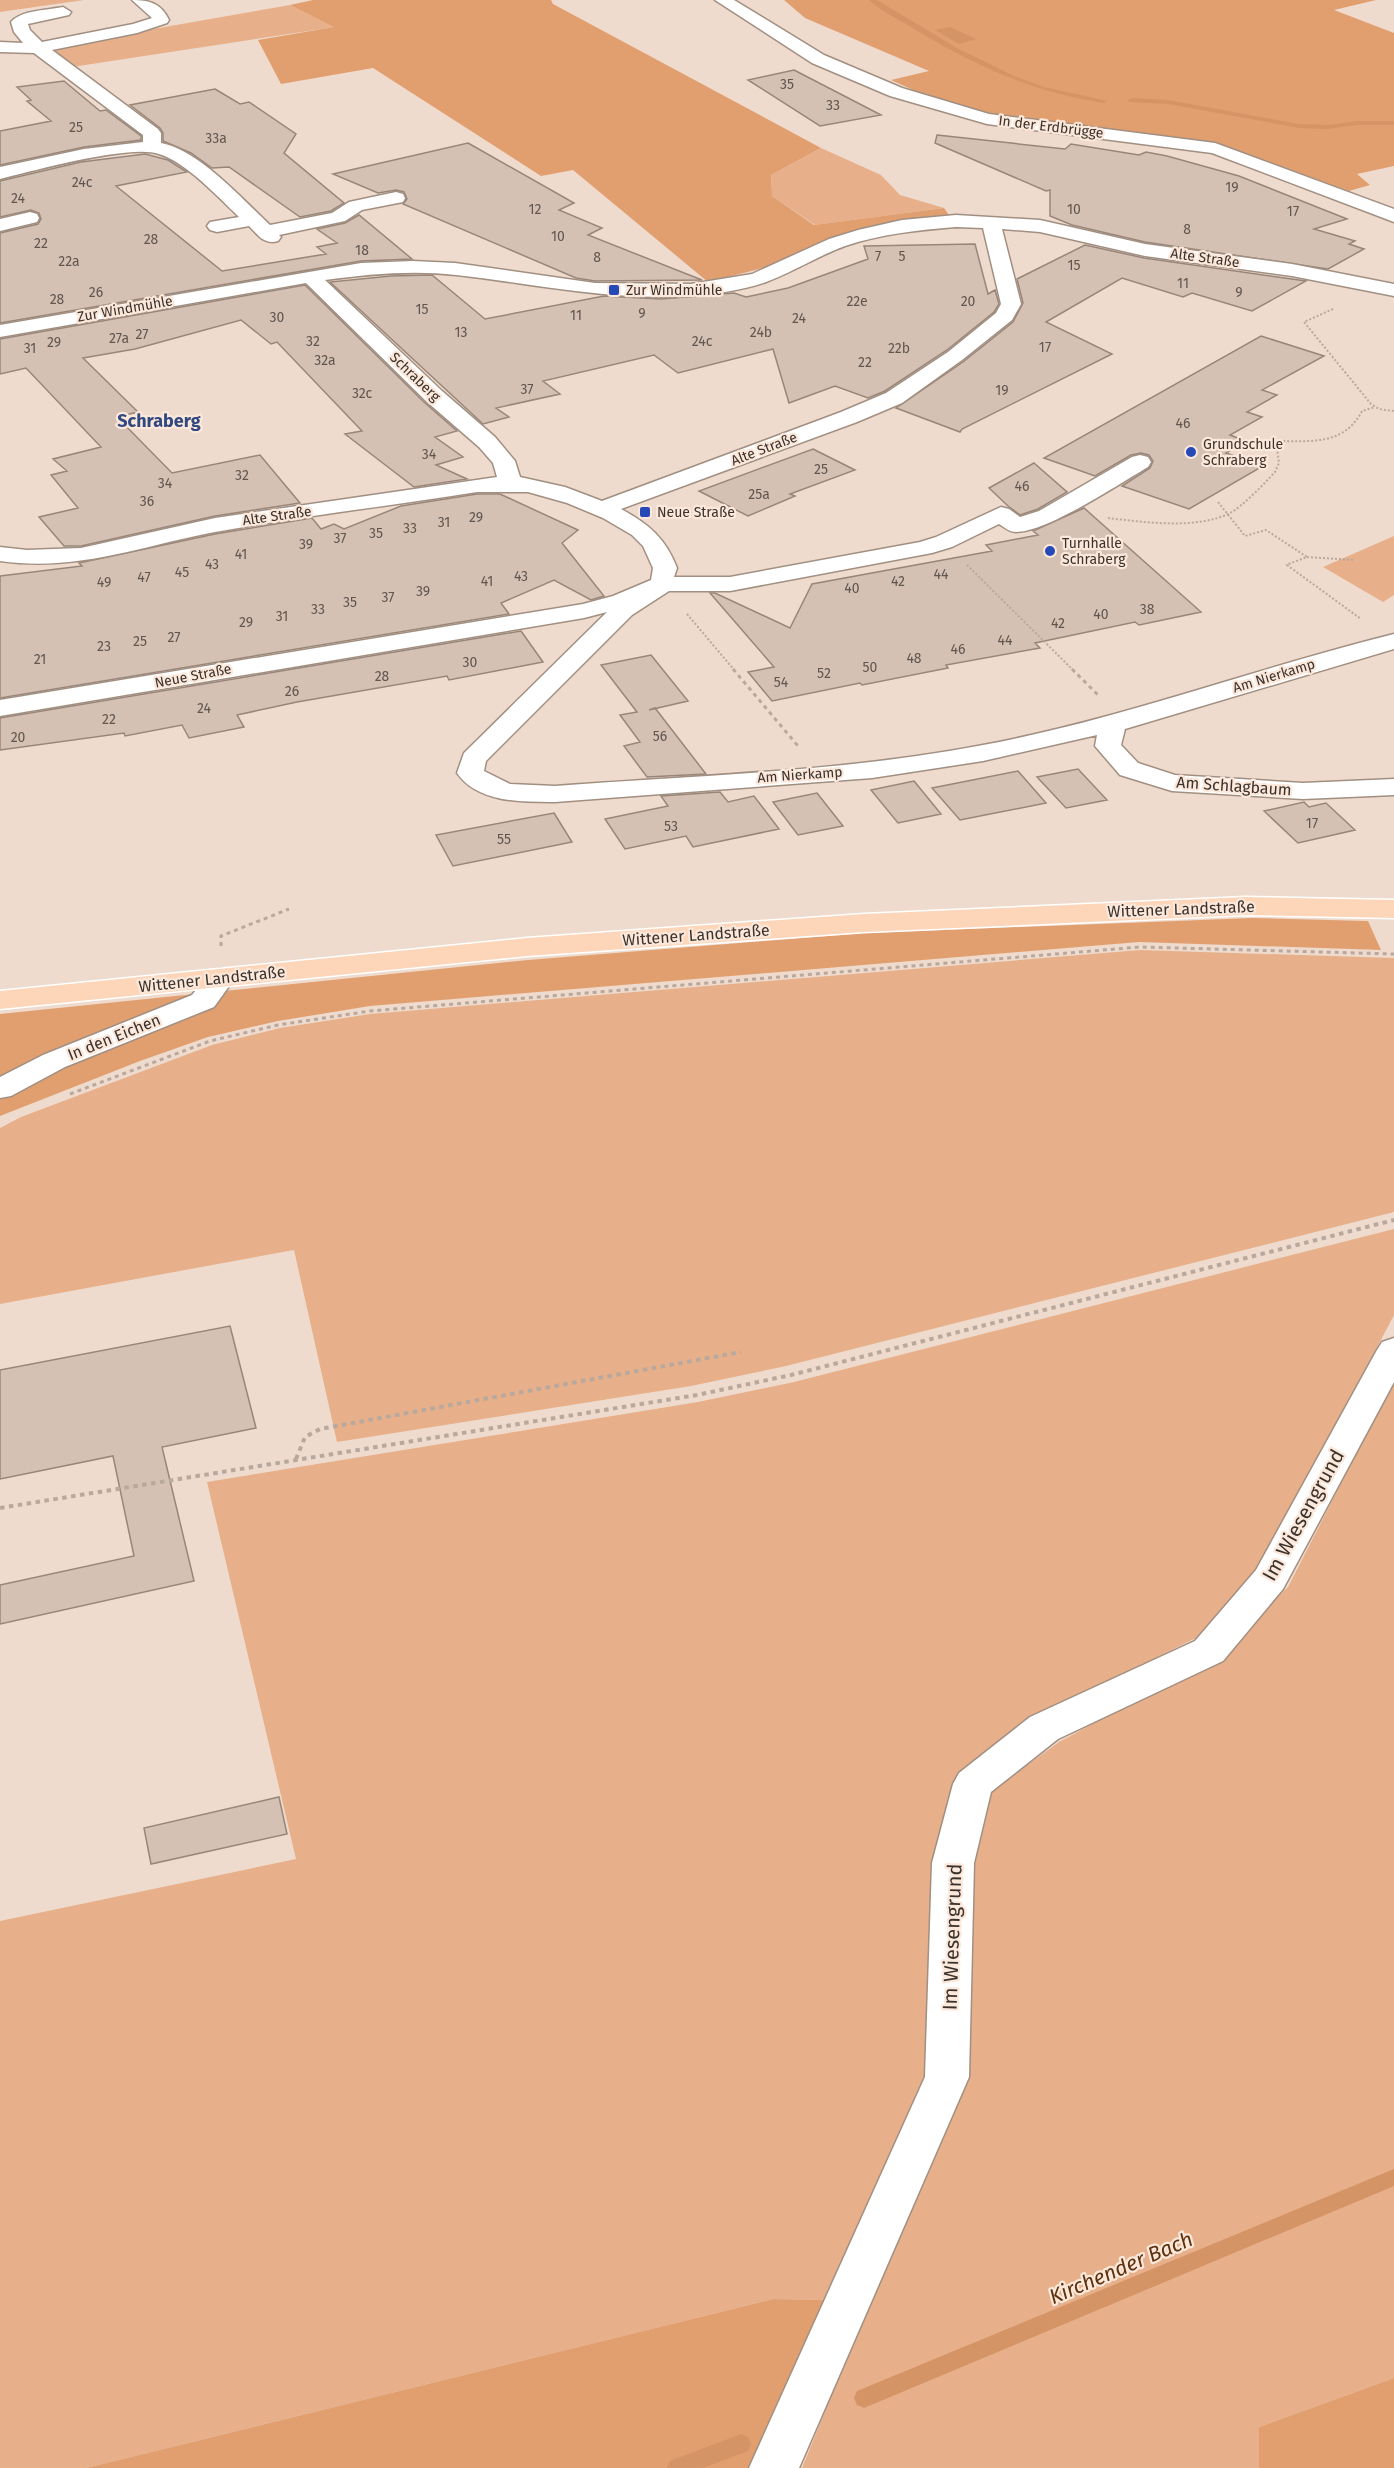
<svg xmlns="http://www.w3.org/2000/svg" width="1394" height="2468" font-family="'Fira Sans',sans-serif">
<rect width="100%" height="100%" fill="#efdbcd"/>
<path fill="#e7b08a" d="M0,0H84L0,12Z
M290,5L335,27L72,67L50,52L56,46Z
M821,148L881,175L900,195L944,208L815,225L772,196L771,175Z
M1394,536V595L1383,602L1323,567Z
M1140,950L1394,958V1212L786,1366L691,1386L337,1442L294,1250L0,1304V1128L21,1117L212,1045L280,1028L370,1014Z
M1394,1229V1315L1259,1572L1196,1638L1032,1719L962,1778L929,2070L824,2300L773,2299L86,2468H0V1921L296,1859L207,1482L698,1402L794,1382Z
M1394,1380V2378L1259,2427V2468H802L961,2077L974,1863L990,1792L1059,1742L1215,1658L1288,1587Z"/>
<path fill="#e19f70" d="M313,0H551L553,4L821,148L771,175L772,196L814,225L944,208L953,221L837,237L763,268L708,282L573,170L541,176L373,68L281,84L258,40L334,27L290,5Z
M784,0H1376L1334,10L1394,33V166L1357,174L1370,185L1349,191L1223,146L1180,138L1017,120L982,113L922,94L891,80L929,71L805,18Z
M1252,918L1368,921L1381,950L1139,942L370,1006L278,1021L208,1037L140,1061L0,1116V1014L528,960L865,933Z
M773,2299L824,2300L751,2468H86Z
M1394,2378V2468H1259V2427Z"/>
<path fill="#d59465" d="M950,27L976,39L959,44L935,30Z"/>
<g fill="none" stroke-linecap="round" stroke-linejoin="round">
<path fill="#d59465" fill-rule="evenodd" d="M869,0H877L957,48L1014,76L1044,87L1108,101L1104,103C1035,93 975,66 916,30C900,20 882,12 869,0Z
M1132,98L1168,100L1299,124L1328,125L1357,121H1394V125H1357L1328,129L1299,128L1168,104L1129,102L1128,100Z
M1394,2169V2186L864,2408L857,2405L854,2398L857,2391Z
M741,2434L748,2437L751,2444L748,2451L703,2468H667L670,2461Z"/>
</g>
<path fill="#d5c1b4" stroke="#98867a" stroke-width="1.5" d="M794,70L881,115L820,126L748,80Z
M64,81L100,111L106,110L141,136V140L84,147L0,165V131L51,121L27,101L31,100L17,87Z
M215,89L240,104L249,102L296,134L284,153L344,203L331,211L300,217L229,167L212,168L191,153L163,141V133L160,128L130,105Z
M937,135L1065,149L1071,144L1139,155L1146,152L1167,156L1239,176L1347,219L1314,229L1355,241L1349,244L1364,249L1328,269L1145,242L1072,225L1050,216V190L1046,191L935,143Z
M468,143L574,203L559,210L602,228L588,235L702,280L595,281L576,278L403,204L407,199L404,192L396,190L378,193L333,174Z
M145,154L168,160L187,172L116,186L222,271L326,254L317,247L337,243L317,229L345,223L359,215L412,259L361,261L0,323V233L38,224L41,219L39,213L31,210L0,217V181L81,162Z
M975,244L988,294L995,290L999,304L994,312L947,350L885,391L868,398L835,386L789,403L773,349L678,373L654,355L543,381L560,394L496,408L509,417L483,424L330,282L391,276L432,275L485,319L604,296L661,299L734,293L746,297L788,288L868,259L864,246Z
M1085,245L1144,258L1306,281L1252,311L1192,293L1183,297L1122,278L1046,322L1112,354L962,429L960,432L896,408L963,362L1013,322L1023,303L1017,279Z
M305,285L425,403L457,431L435,437L463,457L436,465L467,479L414,487L345,434L362,431L277,342L271,344L241,320L135,349L83,358L138,412L117,417L172,473L260,455L300,503L215,516L81,546H64L39,517L78,508L51,475L67,471L53,459L101,447L26,368L0,374V339Z
M1261,336L1324,356L1262,390L1277,395L1247,412L1262,417L1230,435L1246,441L1226,453L1263,466L1189,509L1122,486L1150,468L1153,461L1149,455L1141,453L1131,455L1095,476L1044,458Z
M813,449L855,470L790,494L795,496L748,516L699,491Z
M1034,463L1067,492L1038,509L1020,515L1008,506L989,488Z
M477,494H500L578,530L562,543L604,596L591,600L554,580L501,603L509,614L0,698V576L82,566L79,563L215,534L312,518L321,529L334,524L344,529L401,506Z
M1084,508L1201,612L1139,625L1135,622L1035,643L1040,648L946,665L948,668L862,685L860,683L772,701L748,672L774,667L710,593H715L790,628L812,584L992,551L986,545L1038,535L1033,531Z
M521,631L543,662L449,680L447,676L297,702L237,715L244,727L189,738L182,725L125,736L124,733L0,750V718Z
M651,655L688,701L649,710L655,708L706,774L647,777L624,746L640,742L620,715L637,712L601,665Z
M1078,769L1107,800L1066,808L1037,777Z
M1018,771L1046,803L960,820L932,788Z
M914,781L941,814L898,823L871,790Z
M720,792L728,802L754,796L779,829L693,847L686,836L625,849L605,819L668,806L661,796Z
M817,793L843,826L798,835L773,802Z
M1304,802L1309,807L1326,803L1355,830L1298,843L1264,811Z
M554,813L572,842L453,866L436,835Z
M230,1326L256,1428L162,1447L194,1581L0,1624V1585L134,1556L113,1456L0,1479V1370Z
M279,1797L287,1834L151,1864L144,1828Z"/>
<g fill="none" stroke-linecap="round" stroke-linejoin="round">
<g stroke="#a18f82" stroke-width="3">
<path id="minor" d="M132,0C149,0 161,3 169,20L167,23L137,33L52,50L158,129L161,133V143C199,150 242,199 270,225L332,213L349,202L396,192L403,194L405,198L403,202L362,210L345,221L279,235L281,237L278,241C264,245 258,235 249,226L217,232L210,230L207,226L210,222L239,217C218,197 186,162 159,154C130,144 33,171 0,179V167L84,149L143,142V135L34,53L0,52V42L23,43L14,32L11,22C21,10 48,10 63,7L71,12L69,15L28,24L30,30L42,42L133,24L152,18Z
M715,0H734L824,55L902,88L989,114L1215,143L1394,209V222L1212,153L987,124L890,96L812,63Z
M30,212L37,214L39,218L37,222L0,231V219Z
M956,215L1040,220L1145,244L1292,264L1394,284V296L1292,276L1145,256L1040,232L1002,229L1021,304L1012,320L962,360L902,403L857,422L621,509C649,524 666,539 677,568L674,577H730L920,542L936,537L1001,507L1009,509L1020,517L1039,511L1132,457L1140,455L1148,457L1151,462L1148,467C1119,484 1047,532 1016,532C1009,532 1004,527 999,524L952,547L932,553L730,591H669L632,615L486,761L484,771L510,784L555,786C697,775 843,772 983,745C1123,719 1256,668 1394,634V649L1125,729L1121,745L1138,763L1175,775L1303,783L1394,779V795L1303,799L1172,791L1120,775L1095,746L1097,735L983,761L872,778L555,802C522,802 478,803 457,773L464,753L607,612L584,618L0,716V700L583,604L613,596L651,580L653,568L643,546L632,535L603,518L567,503L528,492H477C390,506 302,516 215,532C141,546 77,572 0,561V547L27,550L81,548L215,518L497,477L493,463L479,447L426,401L306,283L0,337V325L361,263L413,261L455,263L595,283L691,284L752,274L829,239L858,230L902,220ZM956,227L983,228L1001,304L996,313L948,352L886,393L841,412L602,501L565,487L520,477L515,461L495,437L442,391L325,280C369,274 413,270 456,275C535,284 611,301 691,296C715,294 743,290 766,282C793,272 818,256 845,246C881,234 918,230 956,227Z
M220,969L230,972L235,978L214,1007L65,1067L11,1096L0,1098V1077L43,1055L192,995L210,972Z
M1394,1338V1382L1283,1589L1223,1661L1058,1739L991,1792L974,1863L969,2077L799,2468H749L925,2077L932,1863L953,1784L959,1773L1030,1717L1195,1641L1256,1570L1377,1350L1382,1342Z"/>
</g>
<g stroke="#fff" stroke-width="3">
<path id="major" d="M1246,897L1394,900V918L1246,915L864,932L527,956L0,1009V991L527,938L864,914Z"/>
</g>
<path stroke="#b8a89d" stroke-width="2" stroke-dasharray="2 2" stroke-linecap="butt" d="M1333,309L1304,322L1371,404L1379,409L1394,411
M1218,502L1245,536L1266,530L1307,557L1286,565
M1108,518C1143,522 1197,530 1230,513C1242,507 1265,483 1275,472L1279,463L1276,441C1310,441 1344,446 1362,411L1375,407
M1307,557L1354,560
M967,565L1074,671
M1287,565L1361,619
M687,614L735,671"/>
<path stroke="#b8a89d" stroke-width="3" stroke-dasharray="4 4" stroke-linecap="butt" d="M733,669L798,746
M1072,669L1098,695
M221,946V936L289,909
M70,1094L210,1041L278,1025L370,1011L1140,947L1394,954"/>
<path stroke="#b8a89d" stroke-width="4" stroke-dasharray="4.5 4.5" stroke-linecap="butt" d="M296,1459L305,1437L320,1429L741,1352
M0,1508L697,1395L791,1375L1394,1220"/>
<use href="#minor" fill="#fff" fill-rule="evenodd"/>
<use href="#major" fill="#fdd5b9" fill-rule="evenodd"/>
</g>
<g fill="#2649b8" stroke="#fce8da" stroke-width="2">
<rect x="608" y="284" width="12" height="12" rx="3"/>
<circle cx="1191" cy="452" r="6"/>
<rect x="639" y="506" width="12" height="12" rx="3"/>
<circle cx="1050" cy="551" r="6"/>
</g>
<g text-anchor="middle" dominant-baseline="central" stroke-width="4.5" stroke-linejoin="round" paint-order="stroke">
<g font-size="14" fill="#61564f">
<text x="787" y="84">35</text>
<text x="833" y="105">33</text>
<text x="76" y="127">25</text>
<text x="216" y="138">33a</text>
<text x="82" y="182">24c</text>
<text x="1232" y="187">19</text>
<text x="18" y="198">24</text>
<text x="535" y="209">12</text>
<text x="1074" y="209">10</text>
<text x="1293" y="211">17</text>
<text x="1187" y="229">8</text>
<text x="558" y="236">10</text>
<text x="151" y="239">28</text>
<text x="41" y="243">22</text>
<text x="362" y="250">18</text>
<text x="878" y="256">7</text>
<text x="902" y="256">5</text>
<text x="597" y="257">8</text>
<text x="69" y="261">22a</text>
<text x="1074" y="265">15</text>
<text x="1183" y="283">11</text>
<text x="96" y="292">26</text>
<text x="1239" y="292">9</text>
<text x="57" y="299">28</text>
<text x="857" y="301">22e</text>
<text x="968" y="301">20</text>
<text x="422" y="309">15</text>
<text x="642" y="313">9</text>
<text x="576" y="315">11</text>
<text x="277" y="317">30</text>
<text x="799" y="318">24</text>
<text x="461" y="332">13</text>
<text x="761" y="332">24b</text>
<text x="142" y="334">27</text>
<text x="119" y="338">27a</text>
<text x="313" y="341">32</text>
<text x="702" y="341">24c</text>
<text x="54" y="342">29</text>
<text x="1045" y="347">17</text>
<text x="30" y="348">31</text>
<text x="899" y="348">22b</text>
<text x="325" y="360">32a</text>
<text x="865" y="362">22</text>
<text x="527" y="389">37</text>
<text x="1002" y="390">19</text>
<text x="362" y="393">32c</text>
<text x="1183" y="423">46</text>
<text x="429" y="454">34</text>
<text x="821" y="469">25</text>
<text x="242" y="475">32</text>
<text x="165" y="483">34</text>
<text x="1022" y="486">46</text>
<text x="759" y="494">25a</text>
<text x="147" y="501">36</text>
<text x="476" y="517">29</text>
<text x="444" y="522">31</text>
<text x="410" y="528">33</text>
<text x="376" y="533">35</text>
<text x="340" y="538">37</text>
<text x="306" y="544">39</text>
<text x="241" y="554">41</text>
<text x="212" y="564">43</text>
<text x="182" y="572">45</text>
<text x="941" y="574">44</text>
<text x="521" y="576">43</text>
<text x="144" y="577">47</text>
<text x="487" y="581">41</text>
<text x="898" y="581">42</text>
<text x="104" y="582">49</text>
<text x="852" y="588">40</text>
<text x="423" y="591">39</text>
<text x="388" y="597">37</text>
<text x="350" y="602">35</text>
<text x="318" y="609">33</text>
<text x="1147" y="609">38</text>
<text x="1101" y="614">40</text>
<text x="282" y="616">31</text>
<text x="246" y="622">29</text>
<text x="1058" y="623">42</text>
<text x="174" y="637">27</text>
<text x="1005" y="640">44</text>
<text x="140" y="641">25</text>
<text x="104" y="646">23</text>
<text x="958" y="649">46</text>
<text x="914" y="658">48</text>
<text x="40" y="659">21</text>
<text x="470" y="662">30</text>
<text x="870" y="667">50</text>
<text x="824" y="673">52</text>
<text x="382" y="676">28</text>
<text x="781" y="682">54</text>
<text x="292" y="691">26</text>
<text x="204" y="708">24</text>
<text x="109" y="719">22</text>
<text x="660" y="736">56</text>
<text x="18" y="737">20</text>
<text x="1312" y="823">17</text>
<text x="671" y="826">53</text>
<text x="504" y="839">55</text>
</g>
<g font-size="14" fill="#3a322d" stroke="#fce8da">
<text transform="translate(1051 127) rotate(7)">In der Erdbrügge</text>
<text transform="translate(1205 258) rotate(8)">Alte Straße</text>
<text transform="translate(125 309) rotate(-10)">Zur Windmühle</text>
<text transform="translate(415 377) rotate(44)">Schraberg</text>
<text transform="translate(764 449) rotate(-21)">Alte Straße</text>
<text transform="translate(277 516) rotate(-8)">Alte Straße</text>
<text transform="translate(193 676) rotate(-11)">Neue Straße</text>
<text transform="translate(1274 676) rotate(-17)">Am Nierkamp</text>
<text transform="translate(800 775) rotate(-4)">Am Nierkamp</text>
</g>
<g font-size="14" fill="#3a322d" stroke="#fce8da" text-anchor="start">
<text x="626" y="290">Zur Windmühle</text>
<text x="1203" y="444">Grundschule<tspan x="1203" dy="16">Schraberg</tspan></text>
<text x="657" y="512">Neue Straße</text>
<text x="1062" y="543">Turnhalle<tspan x="1062" dy="16">Schraberg</tspan></text>
</g>
<g font-size="16" fill="#3a322d" stroke="#fce8da">
<text transform="translate(1234 786) rotate(4)">Am Schlagbaum</text>
<text transform="translate(1181 909) rotate(-2)">Wittener Landstraße</text>
<text transform="translate(696 935) rotate(-4)">Wittener Landstraße</text>
<text transform="translate(212 979) rotate(-6)">Wittener Landstraße</text>
<text transform="translate(114 1037) rotate(-22)">In den Eichen</text>
</g>
<g font-size="18" font-weight="bold" fill="#314881" stroke="#fce8da">
<text x="159" y="421">Schraberg</text>
</g>
<g font-size="20" fill="#3a322d" stroke="#fce8da">
<text transform="translate(1303 1515) rotate(-61)">Im Wiesengrund</text>
<text transform="translate(952 1937) rotate(-88)">Im Wiesengrund</text>
</g>
<g font-size="21" font-style="italic" fill="#5d310d" stroke="#fce8da">
<text transform="translate(1121 2268) rotate(-23)">Kirchender Bach</text>
</g>
</g>
</svg>
